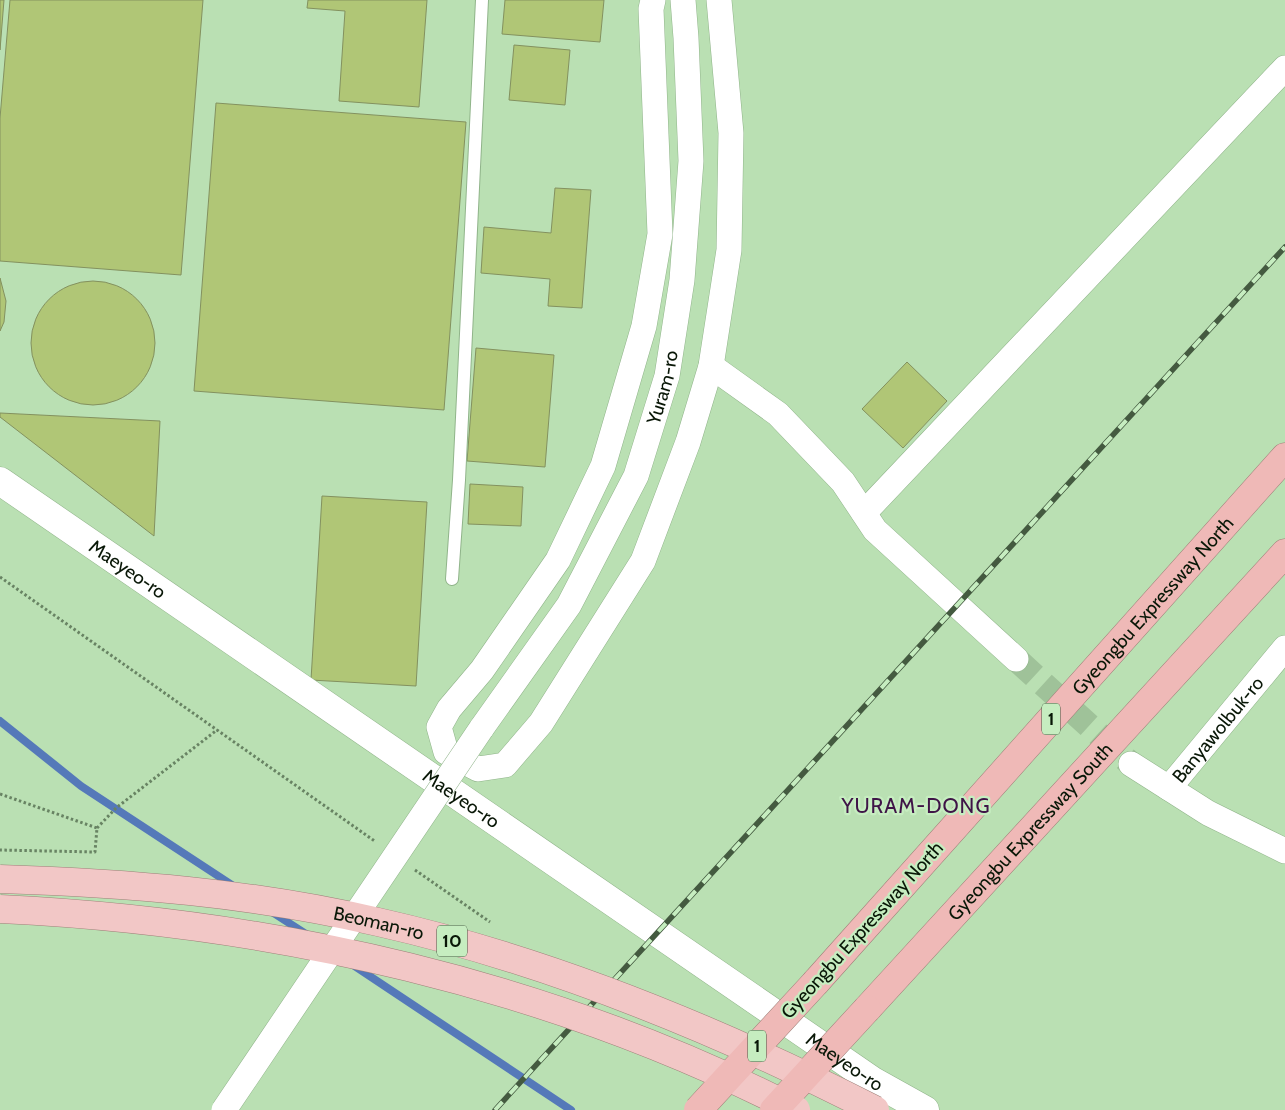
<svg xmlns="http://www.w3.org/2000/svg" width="1285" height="1110" font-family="Cabin,sans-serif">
<rect width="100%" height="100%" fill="#bae0b3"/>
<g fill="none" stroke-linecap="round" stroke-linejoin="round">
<path stroke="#5579b9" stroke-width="8" d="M0,721L81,786L235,887
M272,912L306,934
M353,965L571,1110"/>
</g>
<path fill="#b0c676" stroke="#83915f" d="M0,0H4L0,50Z
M10,0H203L181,275L0,261V118Z
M308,0H427L419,107L339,101L345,11L307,8Z
M505,0H604L600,42L502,34Z
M514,45L570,50L565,105L509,100Z
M216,103L466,122L444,410L194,391Z
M555,188L591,190L582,308L548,306L550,279L481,273L484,227L551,233Z
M0,278L6,301L4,322L0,331Z
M31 343a62 62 0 1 1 124 0a62 62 0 1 1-124 0Z
M476,348L554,355L545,467L467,461Z
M907,362L947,401L903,448L862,409Z
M0,413L160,421L154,536L0,417Z
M470,484L523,487L521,526L468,524Z
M322,496L427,502L416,686L311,680Z"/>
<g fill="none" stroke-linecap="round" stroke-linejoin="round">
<path stroke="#9fc299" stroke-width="25" stroke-dasharray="25 12" stroke-linecap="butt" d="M1016,659L1131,764"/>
<g stroke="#90b48a" stroke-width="14">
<path id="service" d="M452,579L459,480L482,0"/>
</g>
<g stroke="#90b48a" stroke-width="26">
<g id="minor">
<path d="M653,0L651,9L660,234L644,326L603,466L558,560L482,670L449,709L439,727L446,752L478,769L505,765L541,723L643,561L688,442L711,366L729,250L731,133L719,0"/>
<path d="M711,366L778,414L843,482L875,530L1016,659"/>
<path d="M864,513L1285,68"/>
<path id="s1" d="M481,729L569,605L636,476L667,376L682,280L691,161L686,38L683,0"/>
<path d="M1131,764L1208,813L1285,851"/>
<path id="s2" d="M1169,788L1285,648"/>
</g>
</g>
<g stroke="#90b48a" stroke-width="29">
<g id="tertiary">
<path id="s3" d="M0,481L873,1081L925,1110"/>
</g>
</g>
<g stroke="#9e8079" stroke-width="29">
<g id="motorway">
<path id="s4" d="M816,982L1285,457"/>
<path id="s5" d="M867,1009L1285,553"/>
</g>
</g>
<path stroke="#688363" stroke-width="3" stroke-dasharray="2.5 2.5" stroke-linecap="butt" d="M0,577L376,842
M0,794L97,828L95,852L0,850
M97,828L116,808L217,730
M415,870L490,922"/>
<use href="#service" stroke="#fff" stroke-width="12"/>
<use href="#minor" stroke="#fff" stroke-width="25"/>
<use href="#tertiary" stroke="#fff" stroke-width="28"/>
<use href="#motorway" stroke="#efb9b7" stroke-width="28"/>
<g stroke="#445a40" stroke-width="5.5">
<path id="rail" d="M495,1110L1285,247"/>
</g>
<use href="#rail" stroke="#c6edc0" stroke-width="4" stroke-dasharray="11" stroke-linecap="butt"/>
<g stroke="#90b48a" stroke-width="26" stroke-linecap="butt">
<path id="minor-bridge" d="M224,1110L481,729"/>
</g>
<g stroke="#9e8079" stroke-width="29" stroke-linecap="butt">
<g id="trunk-bridge">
<path id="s6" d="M0,879C127,883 254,893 378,922C551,961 718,1030 875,1110"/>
<path d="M0,909C275,922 550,984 796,1110"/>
</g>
</g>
<g stroke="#9e8079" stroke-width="29" stroke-linecap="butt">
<path id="motorway-bridge" d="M698,1110L816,982
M774,1110L867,1009"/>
</g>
<use href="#minor-bridge" stroke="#fff" stroke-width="25"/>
<use href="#trunk-bridge" stroke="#f2c7c6" stroke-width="28"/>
<use href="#motorway-bridge" stroke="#efb9b7" stroke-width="28"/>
</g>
<g text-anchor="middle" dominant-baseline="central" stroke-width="4.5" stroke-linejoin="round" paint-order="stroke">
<g fill="#c6edc0" stroke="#42573e" stroke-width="1">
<rect x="1042" y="703.5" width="18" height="31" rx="4"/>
<rect x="437" y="925.5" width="30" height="31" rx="4"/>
<rect x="748" y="1030.5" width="18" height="31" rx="4"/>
</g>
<g font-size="18" font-weight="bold" fill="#091707">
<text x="1051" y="719">1</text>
<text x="452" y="941">10</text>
<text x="757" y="1046">1</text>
</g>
<g font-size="19" fill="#091707" stroke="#c6edc0">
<text stroke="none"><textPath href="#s1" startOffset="390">Yuram-ro</textPath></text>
<text stroke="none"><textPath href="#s3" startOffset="155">Maeyeo-ro</textPath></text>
<text stroke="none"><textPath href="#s4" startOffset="505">Gyeongbu Expressway North</textPath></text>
<text stroke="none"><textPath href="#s2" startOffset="76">Banyawolbuk-ro</textPath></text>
<text stroke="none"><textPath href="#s3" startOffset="560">Maeyeo-ro</textPath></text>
<text stroke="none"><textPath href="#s5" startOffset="241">Gyeongbu Expressway South</textPath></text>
<text stroke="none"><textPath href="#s6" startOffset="382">Beoman-ro</textPath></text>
<text transform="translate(862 930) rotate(-48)">Gyeongbu Expressway North</text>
<text stroke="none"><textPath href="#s3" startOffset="1025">Maeyeo-ro</textPath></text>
</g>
<g font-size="21" letter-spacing="1" fill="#3f1447" stroke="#c6edc0">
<text x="916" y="805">YURAM-DONG</text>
</g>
</g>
</svg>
